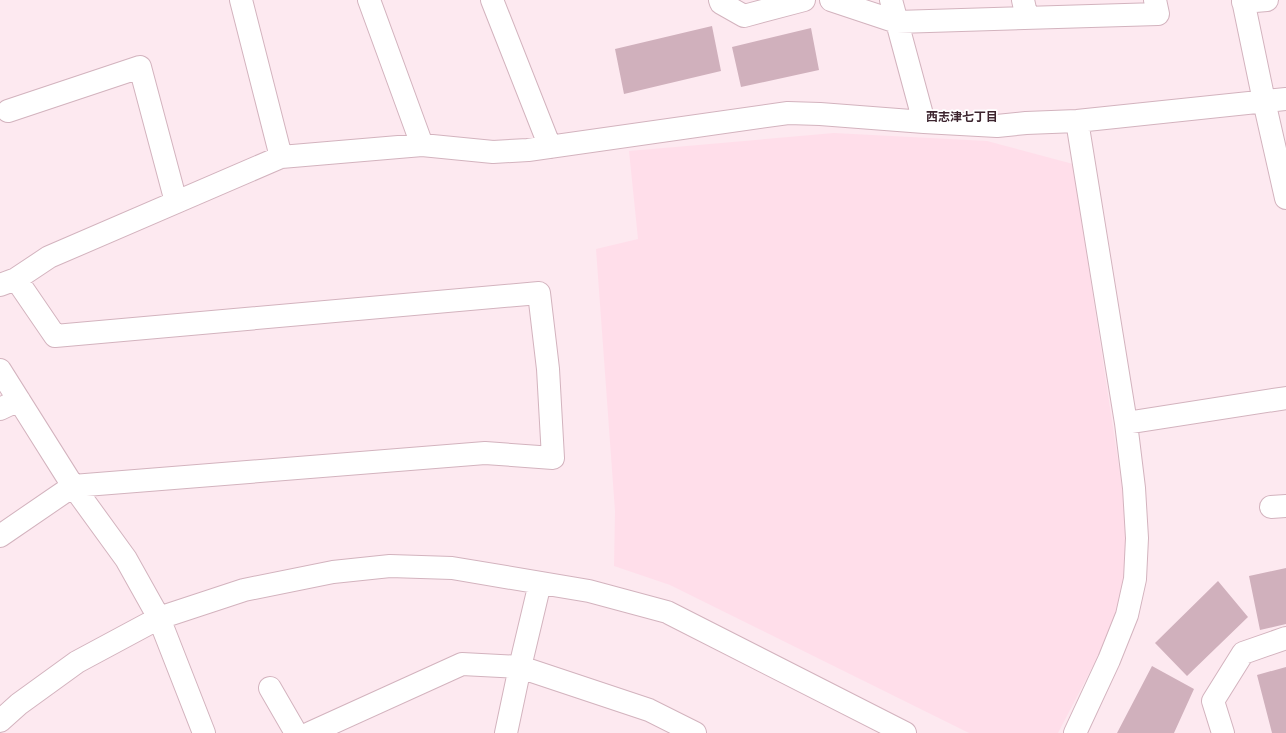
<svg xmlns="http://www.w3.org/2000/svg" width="1286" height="733" font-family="Figtree,'Noto Sans JP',sans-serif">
<rect width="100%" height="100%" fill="#fde9f0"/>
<path fill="#ffdeea" d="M834,133L987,141L1073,164L1126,513L1127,579L1116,622L1058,733H969L670,585L614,566L615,511L596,249L638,239L629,151Z"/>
<path fill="#d0b0bc" d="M712,26L721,71L624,94L615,49Z
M811,28L819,70L741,87L732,47Z
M1286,568V624L1260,630L1249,576Z
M1218,581L1248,617L1187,676L1155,643Z
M1152,666L1194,689L1174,733H1117Z
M1286,667V733H1272L1257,675Z"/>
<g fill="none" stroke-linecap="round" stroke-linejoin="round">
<g stroke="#d3b3be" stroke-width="24">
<path id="minor" d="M241,0L281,157
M369,0L422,145
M492,0L550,147
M720,0L721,3L744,16L804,0
M831,0L897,22L1158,14L1155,0
M891,0L924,122
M1023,0L1027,18
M1243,0L1264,101L1286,198
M1243,2L1267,0
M8,111L140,67L176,202
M0,285L16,279L49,257L281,157L422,145L493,152L528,150L788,113L820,114L924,122L997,126L1026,123L1077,121L1286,99
M0,370L73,486L126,559L159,618L204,733
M0,409L19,400
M1126,423L1286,398
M1271,507L1286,506
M0,536L73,486L485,453L553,458L548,369L539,293L55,336L16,279
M270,688L296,733
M0,721L19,704L77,662L159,618L244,590L333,572L390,566L452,568L589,591L667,612L905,733
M310,733L462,664L520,667L649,710L695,733
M506,733L520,667L540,583
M1075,733L1109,660L1127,615L1135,579L1137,538L1134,488L1126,423L1077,121
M1223,733L1213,701L1243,653L1286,638"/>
</g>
<use href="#minor" stroke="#fff" stroke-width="22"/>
</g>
<g text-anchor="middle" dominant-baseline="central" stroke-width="3.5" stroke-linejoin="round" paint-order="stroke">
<g font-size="12" font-weight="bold" fill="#3d252f" stroke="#fff">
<text x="962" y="117">西志津七丁目</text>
</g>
</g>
</svg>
